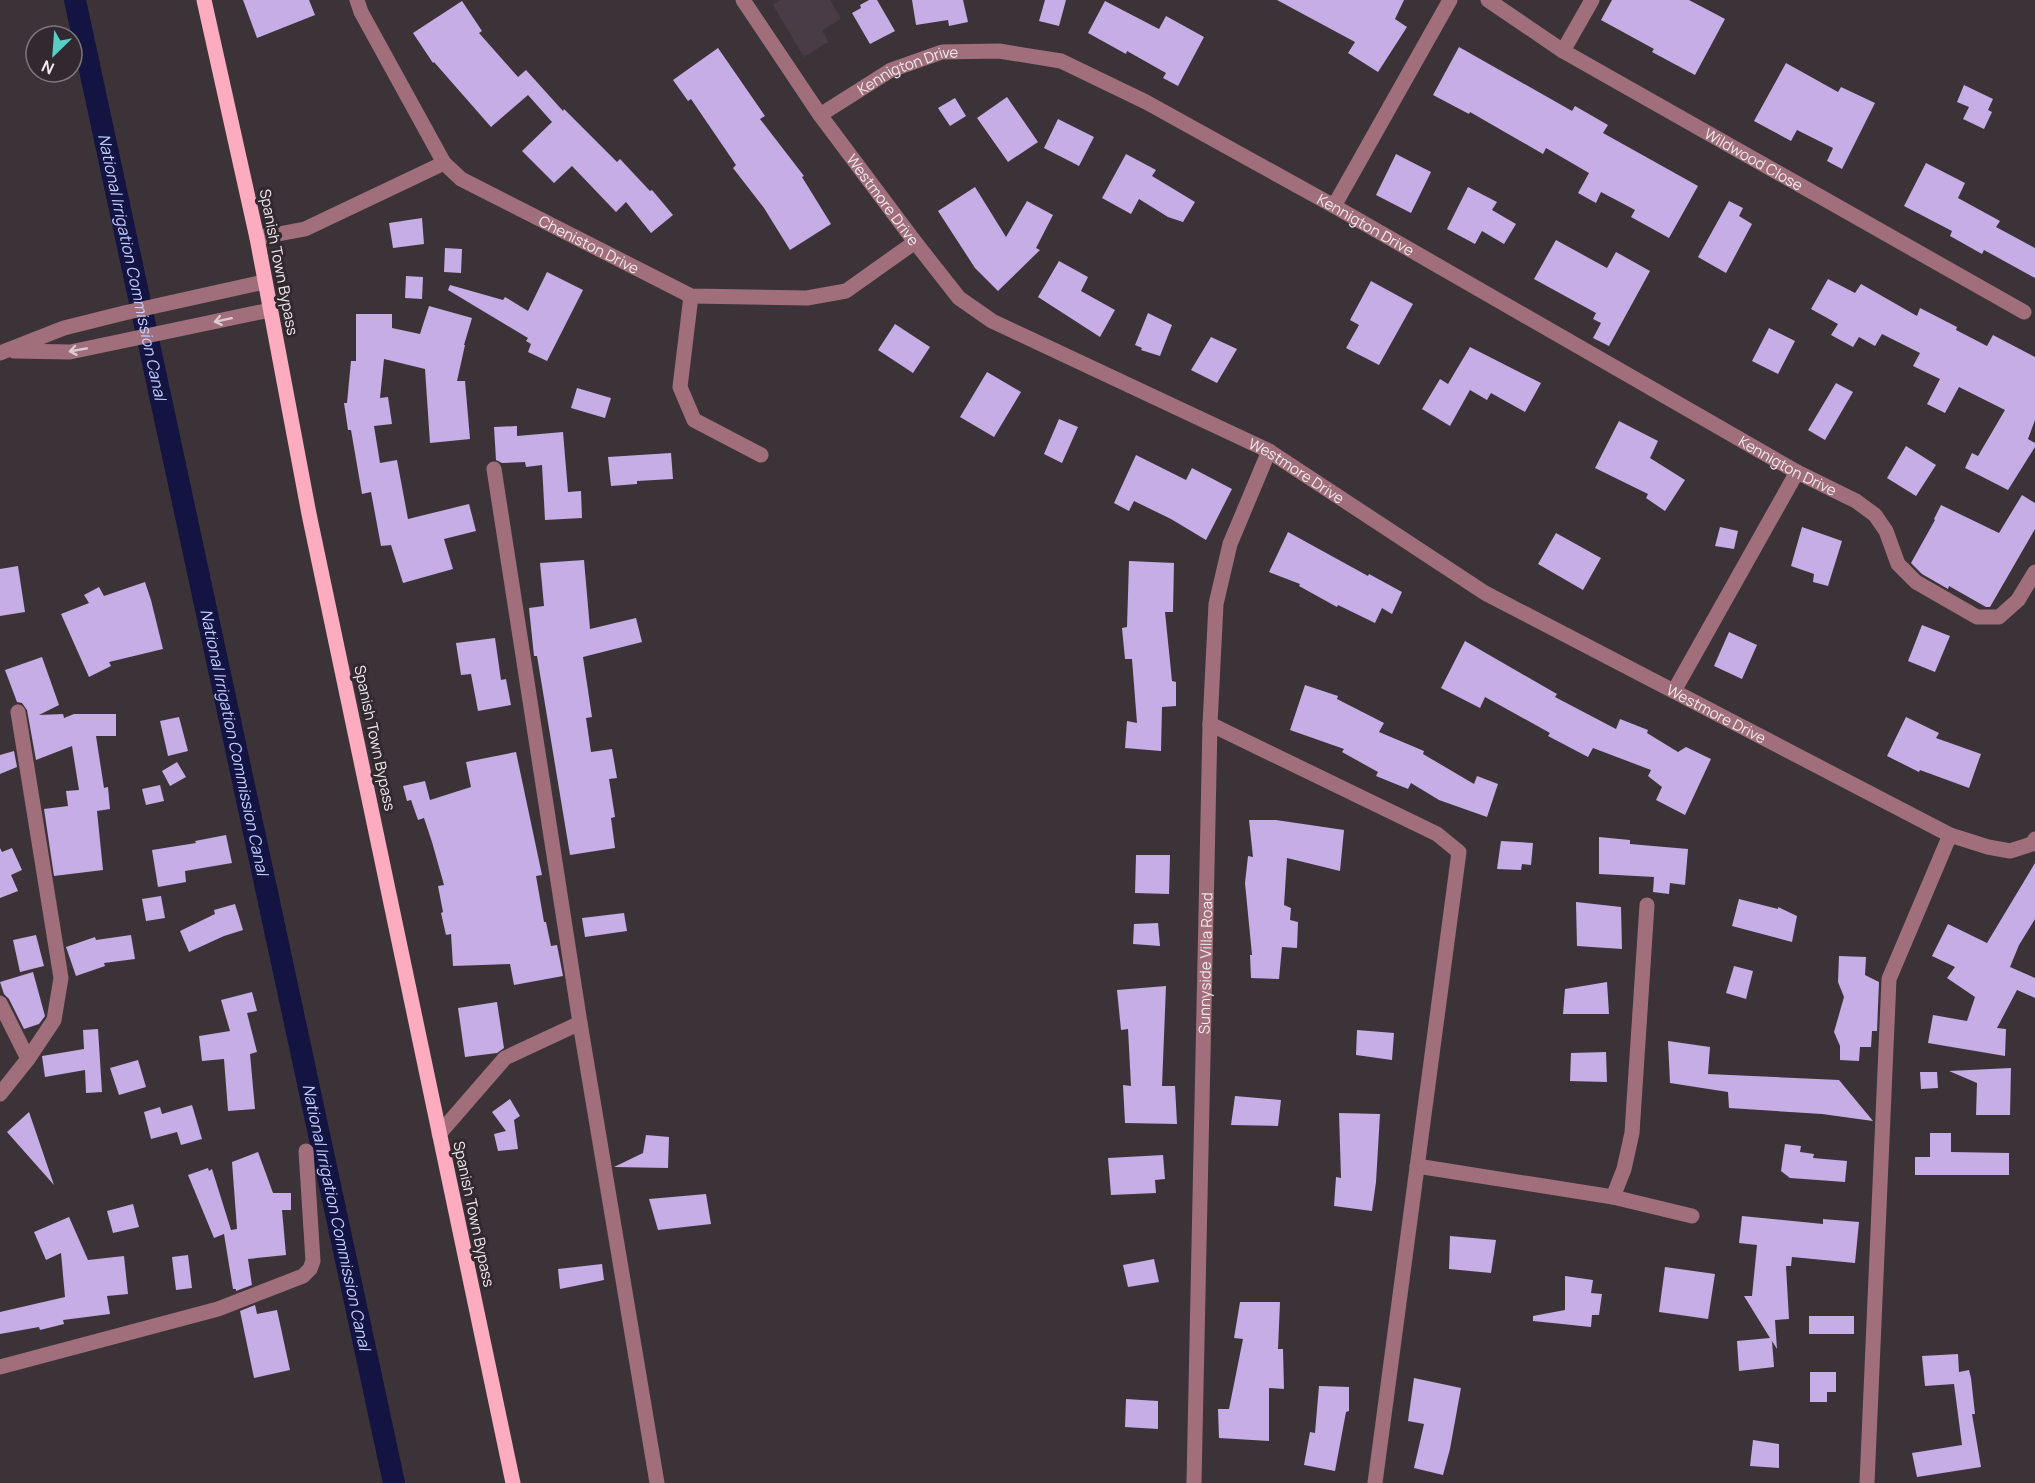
<svg xmlns="http://www.w3.org/2000/svg" width="2035" height="1483" font-family="Manrope,sans-serif">
<rect width="100%" height="100%" fill="#3c3339"/>
<path fill="#493c46" d="M781,0H830L841,19L822,30L828,42L804,57L773,5Z"/>
<g fill="none" stroke-linecap="round" stroke-linejoin="round">
<path stroke="#131442" stroke-width="22" id="s1" d="M75,0L394,1483"/>
</g>
<path fill="#c6ade6" d="M243,0H309L315,15L257,38Z
M869,0H877L895,31L870,44L852,13L861,8L860,5Z
M912,0H963L968,22L949,26L948,20L916,25Z
M1045,0H1066L1059,26L1039,21Z
M1277,0H1404L1395,19L1407,27L1378,72L1348,53L1355,42Z
M1612,0H1689L1725,19L1695,75L1652,52L1654,49L1601,20Z
M462,1L482,31L479,33L518,77L526,70L563,111L564,109L617,162L620,159L650,191L652,190L673,215L651,233L626,202L616,212L572,166L554,183L522,151L552,122L528,95L491,127L434,62L433,63L413,33Z
M1105,1L1159,29L1166,16L1204,37L1178,86L1163,78L1166,73L1127,51L1126,54L1088,33Z
M1459,47L1572,111L1575,106L1608,125L1603,133L1698,186L1669,238L1631,217L1635,210L1601,192L1596,203L1578,193L1589,173L1546,148L1543,154L1470,112L1469,114L1433,95Z
M718,48L765,116L760,119L804,176L802,177L831,224L790,250L764,208L733,168L736,165L691,99L688,101L673,80Z
M1786,63L1838,92L1841,87L1875,103L1842,169L1827,161L1833,148L1797,130L1791,141L1754,121Z
M1964,85L1993,99L1988,110L1992,112L1984,129L1963,119L1969,107L1957,102Z
M1007,97L1038,142L1008,162L977,118Z
M955,98L966,116L950,126L938,108Z
M1058,119L1094,137L1079,166L1044,148Z
M1126,154L1156,170L1152,176L1195,202L1183,222L1168,217L1139,199L1131,214L1102,198Z
M1396,154L1431,172L1411,213L1376,195Z
M1926,163L1965,183L1958,198L2000,221L1996,227L2035,248V278L1984,250L1982,254L1950,236L1952,231L1904,206Z
M975,187L1006,237L1027,201L1053,215L1036,248L1040,250L998,291L975,268L938,211Z
M1468,187L1497,202L1492,210L1516,224L1504,244L1482,231L1475,244L1447,229Z
M1729,201L1743,208L1739,216L1752,224L1726,273L1698,257Z
M422,218L424,244L393,248L389,223Z
M1556,240L1607,268L1616,252L1650,271L1609,346L1593,338L1601,323L1593,319L1596,313L1534,279Z
M445,248L462,249L461,273L444,272Z
M1059,261L1088,277L1081,291L1115,310L1100,337L1038,297Z
M547,272L583,290L547,361L528,352L531,344L526,341L528,338L448,290L450,285L503,300L505,297L528,311Z
M406,276L423,277L422,299L405,298Z
M1828,279L1855,293L1861,284L1917,316L1920,308L1957,327L1956,330L1987,346L1993,335L2035,357V420L2028,439L2035,443V447L2008,490L1965,468L1972,453L1978,456L2005,410L1959,387L1945,413L1927,404L1940,379L1913,366L1920,353L1882,334L1875,346L1859,337L1853,347L1831,335L1838,324L1811,309Z
M1371,281L1413,304L1379,365L1346,348L1359,325L1350,320Z
M429,306L472,318L464,345H465L457,381H465L470,439L430,443L425,369L384,359L380,398L388,397L392,424L374,426L380,463L397,460L408,519L469,504L476,531L444,539L453,569L403,583L391,545L381,546L371,492L362,494L351,430H348L344,403H347L351,361H356V314H392V328L420,334Z
M1148,313L1172,325L1160,356L1141,350L1142,348L1135,345Z
M895,324L930,347L913,373L878,350Z
M1769,328L1795,341L1778,374L1752,361Z
M1211,337L1237,349L1217,383L1191,370Z
M1470,347L1541,383L1525,412L1491,393L1487,400L1470,390L1450,426L1422,409L1440,379L1448,384Z
M987,372L1021,392L994,437L960,417Z
M1836,383L1853,392L1825,440L1808,430Z
M577,388L611,398L605,418L571,408Z
M1059,419L1078,427L1062,463L1044,454Z
M1619,421L1658,441L1650,458L1685,480L1665,511L1646,498L1648,494L1595,468Z
M517,426V436L563,432L568,492L581,491L582,518L545,520L542,465L526,467L525,462L502,463L496,460L494,427Z
M1906,446L1936,465L1916,496L1887,478Z
M671,453L673,479L637,481V484L611,486L608,457Z
M1136,455L1186,480L1192,468L1232,489L1206,540L1171,519L1134,501L1129,511L1114,503Z
M2022,495L2035,503V529L1990,607H1986L1949,586L1948,589L1922,574L1911,563L1935,520L1934,519L1941,505L1999,533Z
M1720,527L1738,531L1734,549L1715,546Z
M1802,527L1842,541L1828,586L1813,582L1814,574L1791,566Z
M1288,532L1368,576L1369,574L1402,592L1392,614L1382,608L1375,623L1338,605L1337,607L1299,586L1300,584L1269,572Z
M1556,533L1601,558L1583,590L1538,564Z
M584,560L590,629L636,618L642,642L583,657L592,717L586,718L591,752L612,749L617,778L609,779L615,817L611,818L615,848L570,855L537,656H534L529,608L544,606L540,563Z
M1129,561L1174,563L1173,612H1165L1172,681L1176,682V706L1162,707L1161,751L1125,748L1127,721L1137,723L1132,659H1125L1122,628L1127,627Z
M18,566L25,612L0,616V569Z
M145,582L151,600L163,649L109,662L111,666L89,677L61,614L89,603L84,595L99,587L104,596Z
M1922,625L1950,636L1935,672L1908,661Z
M1729,632L1757,645L1742,679L1714,666Z
M495,638L501,680L506,679L511,705L478,711L471,674L461,675L456,643Z
M1465,641L1557,694L1555,697L1616,729L1620,719L1648,730L1647,733L1678,752L1686,747L1711,759L1685,815L1656,800L1662,787L1648,776L1651,770L1593,748L1588,757L1548,736L1550,733L1485,697L1480,708L1441,688Z
M42,657L59,705L39,715L63,714L64,718L74,714H116V736H96L104,788L108,787L110,809L97,811L103,870L54,876L44,809L68,806L66,791L79,790L72,746L36,760L27,710L22,703L17,702L5,670Z
M1305,685L1338,696L1337,699L1384,723L1379,732L1424,751L1423,754L1474,784L1477,776L1498,784L1487,817L1439,800L1411,783L1408,789L1376,776L1378,772L1342,752L1344,749L1290,730Z
M179,717L188,751L168,756L160,721Z
M1906,717L1939,733L1936,738L1981,754L1969,788L1920,770L1919,772L1887,756Z
M14,751L17,767L0,774V755Z
M516,752L542,875L536,876L544,922H546L551,946L557,945L563,976L514,985L510,964L453,966L451,934L446,935L441,913L443,912L438,886L444,885L432,842L424,818L418,820L411,800L407,801L403,786L425,781L430,800L471,787L466,762Z
M177,762L186,777L170,786L162,771Z
M160,785L164,801L146,805L142,789Z
M1249,820H1276L1344,830L1340,871L1287,858L1284,905L1291,908L1290,920L1298,922L1297,948L1282,947L1279,979L1251,978L1250,955H1252L1245,883L1248,856L1253,857Z
M226,835L232,863L185,871L186,882L158,887L152,850L196,843L195,841Z
M1599,837L1630,840V844L1688,849L1685,885L1670,883L1669,894L1653,892L1654,877L1599,874Z
M1501,841L1533,843L1531,865L1522,864L1521,870L1497,869Z
M0,848L2,852L12,848L22,870L11,875L18,891L0,898Z
M1136,855H1170L1169,894L1135,893Z
M2035,863V919L2019,945L2010,967L2035,978V998L2017,990L1997,1028L2006,1029L2005,1056L1928,1043L1933,1015L1967,1021L1975,997L1947,978L1955,967L1932,956L1948,924L1987,943Z
M161,896L165,918L146,921L142,899Z
M1739,899L1778,909V907L1797,916L1792,942L1732,926Z
M1576,902L1621,907L1622,949L1577,946Z
M235,904L243,930L224,936L189,952L180,931L215,914L214,910Z
M624,913L627,931L585,937L582,918Z
M1158,923L1160,946L1133,944L1134,924Z
M36,935L44,966L20,972L13,940Z
M131,935L135,959L104,963L105,966L76,976L66,947L95,937L96,940Z
M1839,956L1866,957L1865,975L1879,982L1877,1031H1872L1871,1047H1860L1859,1061L1840,1060V1046L1834,1032L1844,997L1838,982Z
M1734,966L1753,971L1746,999L1726,993Z
M33,972L45,1016L39,1024L24,1029L9,999L4,994L0,982Z
M1607,982L1609,1014H1563L1565,989Z
M1166,986L1162,1086H1175L1177,1124L1125,1123L1123,1085L1131,1086L1128,1029L1121,1030L1117,990Z
M252,992L257,1011L247,1013L257,1052L250,1054L255,1109L228,1111L224,1059L202,1061L199,1036L230,1031L221,1000Z
M497,1002L504,1048L497,1053L465,1057L458,1008Z
M98,1029L102,1092L86,1093L85,1070L45,1077L42,1056L84,1049L83,1030Z
M1357,1030L1394,1033L1392,1060L1356,1055Z
M1668,1041L1710,1047L1708,1074L1839,1080L1873,1121L1822,1114L1729,1108L1728,1092L1670,1083Z
M1606,1052L1607,1082L1570,1081L1571,1053Z
M138,1060L146,1087L119,1095L110,1068Z
M2011,1068L2010,1115H1976L1977,1083L1949,1071Z
M1920,1072H1937L1938,1088L1921,1089Z
M1235,1096L1281,1100L1278,1126L1231,1125Z
M510,1099L520,1116L514,1120L518,1149L498,1151L494,1134L506,1131L492,1112Z
M192,1105L202,1139L181,1145L177,1132L151,1139L144,1112L160,1107L162,1114Z
M29,1112L54,1185L7,1132Z
M1339,1113L1380,1114L1376,1182L1372,1211L1334,1206L1336,1177L1341,1178Z
M1930,1133H1951V1152L2009,1153V1175H1915V1157H1930Z
M646,1135L669,1137L668,1168L614,1167L643,1153Z
M1785,1144L1801,1146L1800,1152L1814,1154L1813,1158L1847,1161L1845,1182L1790,1178L1781,1171Z
M258,1152L273,1193H291V1210H282L286,1255L248,1259L252,1285L236,1291V1289H233L224,1234L214,1238L188,1175L208,1168L209,1171L212,1169L231,1230L237,1229L232,1162Z
M1163,1155L1165,1179L1155,1180L1156,1193L1111,1195L1108,1158Z
M706,1194L711,1224L658,1230L649,1199Z
M133,1204L139,1227L113,1233L107,1211Z
M1742,1216L1823,1224V1219L1859,1222L1855,1263L1792,1257L1791,1266H1786L1789,1319L1775,1320L1777,1349L1772,1341L1774,1367L1739,1371L1737,1341L1770,1338L1744,1296H1752L1757,1245L1739,1243Z
M69,1217L88,1260L124,1256L128,1294L107,1296L110,1314L63,1320L64,1324L40,1330L39,1327L0,1334V1312L65,1297L61,1253L46,1260L34,1232Z
M1450,1236L1496,1240L1491,1273L1449,1269Z
M188,1255L192,1288L176,1290L172,1257Z
M1154,1259L1159,1282L1128,1287L1123,1265Z
M602,1264L604,1280L560,1289L558,1269Z
M1665,1267L1715,1274L1708,1319L1659,1312Z
M1565,1276L1593,1280L1591,1293L1602,1294L1599,1315H1592L1591,1327L1533,1321V1316L1565,1310Z
M1240,1302H1280L1278,1349H1283L1284,1389L1269,1388V1441L1219,1438L1218,1409H1229L1243,1339L1234,1338Z
M255,1305L257,1314L277,1310L290,1370L254,1378L240,1311Z
M1809,1316H1854V1334H1809Z
M1958,1354L1959,1372L1969,1370L1971,1378L1975,1414H1972L1981,1467L1917,1477L1912,1453L1962,1445L1954,1384L1925,1386L1922,1356Z
M1810,1372H1836V1392H1827V1402H1810Z
M1414,1378L1461,1388L1450,1449L1443,1475L1414,1468L1424,1424L1408,1421Z
M1319,1386L1349,1387V1411L1346,1412L1335,1471L1304,1465L1310,1432L1315,1433Z
M1126,1399L1158,1401V1429L1125,1427Z
M1753,1440L1779,1444V1468L1750,1466Z"/>
<g fill="none" stroke-linecap="round" stroke-linejoin="round">
<g stroke="#a06f7b" stroke-width="15">
<path id="s2" d="M357,0L361,12L444,163L461,179L691,296L807,298L846,291L915,242"/>
<path id="s3" d="M743,0L820,115L915,242L959,298L992,321L1269,451L1485,593L1950,835L1988,847L2010,851L2032,844L2035,839"/>
<path id="s4" d="M1488,0L1563,51L2024,312"/>
<path d="M1563,51L1592,0"/>
<path id="s5" d="M820,115L891,70L942,52L999,51L1061,61L1146,102L1334,206L1797,472L1856,501L1875,515L1886,531L1898,564L1916,582L1977,617H1999L2018,600L2035,572"/>
<path d="M1334,206L1450,0"/>
<path d="M257,238L305,229L444,163"/>
<path d="M691,296L680,387L694,420L761,455"/>
<path d="M14,351L70,352L270,310"/>
<path d="M0,353L64,328L124,313L264,282"/>
<path d="M494,469L580,1023L657,1483"/>
<path d="M1674,691L1797,472"/>
<path d="M1210,724L1437,834L1459,852L1375,1483"/>
<path d="M0,1003L28,1059"/>
<path d="M0,1094L28,1059L54,1020L61,978L18,712"/>
<path d="M439,1134L505,1058L580,1023"/>
<path d="M1417,1166L1613,1197L1692,1216"/>
<path d="M1613,1197L1624,1169L1632,1133L1647,905"/>
<path d="M0,1367L218,1309L303,1276L310,1269L313,1261L306,1151"/>
<path id="s6" d="M1194,1483L1210,724L1216,604L1230,544L1269,451"/>
<path d="M1867,1483L1889,979L1950,835"/>
</g>
<path stroke="#fdacc0" stroke-width="15" d="M204,0L257,238L309,514L513,1483"/>
</g>
<defs><path id="oneway-shaft" d="M-6 0H5M1.5-3L5.5 0L1.5 3" fill="none" stroke-width="1.6" stroke-linecap="round" stroke-linejoin="round" transform="scale(1.5)"/></defs>
<g stroke="#dccbd1">
<use href="#oneway-shaft" transform="translate(223 320) rotate(168)"/>
<use href="#oneway-shaft" transform="translate(78 350) rotate(170)"/>
</g>
<g text-anchor="middle" dominant-baseline="central" stroke-width="6" stroke-linejoin="round" paint-order="stroke">
<g font-size="15" fill="#f0eaee" stroke="#31292f">
<text stroke="none"><textPath href="#s5" startOffset="100">Kennigton Drive</textPath></text>
<text stroke="none"><textPath href="#s4" startOffset="310">Wildwood Close</textPath></text>
<text stroke="none"><textPath href="#s3" startOffset="244">Westmore Drive</textPath></text>
<text stroke="none"><textPath href="#s5" startOffset="604">Kennigton Drive</textPath></text>
<text stroke="none"><textPath href="#s2" startOffset="352">Cheniston Drive</textPath></text>
<text transform="translate(279 262) rotate(79)">Spanish Town Bypass</text>
<text stroke="none"><textPath href="#s5" startOffset="1090">Kennigton Drive</textPath></text>
<text stroke="none"><textPath href="#s3" startOffset="748">Westmore Drive</textPath></text>
<text stroke="none"><textPath href="#s3" startOffset="1234">Westmore Drive</textPath></text>
<text transform="translate(375 738) rotate(78)">Spanish Town Bypass</text>
<text stroke="none"><textPath href="#s6" startOffset="520">Sunnyside Villa Road</textPath></text>
<text transform="translate(474 1214) rotate(78)">Spanish Town Bypass</text>
</g>
<g font-size="16" font-style="italic" fill="#c4cefe" stroke="#31292f">
<text stroke="none"><textPath href="#s1" startOffset="273">National Irrigation Commission Canal</textPath></text>
<text stroke="none"><textPath href="#s1" startOffset="759">National Irrigation Commission Canal</textPath></text>
<text stroke="none"><textPath href="#s1" startOffset="1245">National Irrigation Commission Canal</textPath></text>
</g>
</g>
<g transform="translate(54 54) rotate(205)"><circle r="28" fill="#31292f" stroke="#7d767b" stroke-width="1.5"/>
<path d="M0-4.5L10 22L0 15L-10 22Z" fill="#55cec4"/>
<text y="-9" font-size="16" font-weight="bold" text-anchor="middle" fill="#f0eaee">N</text>
</g>
</svg>
